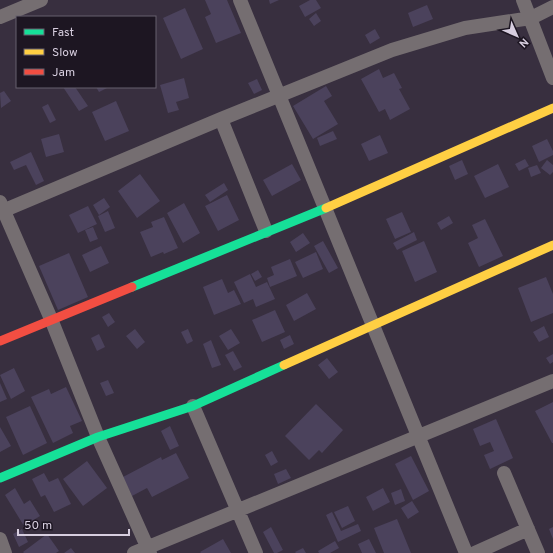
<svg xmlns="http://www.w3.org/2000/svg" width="553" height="553" font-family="Overpass,sans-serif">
<rect width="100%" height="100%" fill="#382f3f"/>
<path fill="#4b425c" d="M205,0H227L241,33L216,43L205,17L211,14Z
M269,0H279L270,4Z
M310,0H316L321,8L305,17L299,6Z
M427,5L433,19L413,27L408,13Z
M185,8L203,49L181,59L163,18Z
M316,13L321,21L314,26L309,19Z
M375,29L380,38L370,44L365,35Z
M379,69L383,78L394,73L402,88L399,89L410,109L390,120L385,109L379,112L361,79Z
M184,78L189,98L176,102L179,110L168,113L160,85Z
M257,79L262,90L254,94L248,83Z
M326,86L332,96L324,101L338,124L313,139L293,106Z
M63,87H75L88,106L79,111Z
M96,87H109L99,92Z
M4,91L11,101L1,108L0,93Z
M116,101L129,131L105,141L92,112Z
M48,104L56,120L50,123L42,107Z
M333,131L337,139L320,146L317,138Z
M59,134L64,152L46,157L41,139Z
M380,135L388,153L369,161L361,144Z
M547,139L553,151V155L539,162L532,146Z
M31,152L44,181L36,185L26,165L14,170L10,162Z
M525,159L529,166L519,171L515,164Z
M462,160L468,174L455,180L449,166Z
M547,160L553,165V172L550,175L541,168Z
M292,164L301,180L272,196L263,180Z
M498,164L509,187L485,198L474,176Z
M537,165L541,173L531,177L528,168Z
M140,174L160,201L137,218L118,191Z
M224,183L228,190L210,202L205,195Z
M227,195L239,220L218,231L205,206Z
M104,198L110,207L99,215L93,205Z
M184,203L200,233L183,243L167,213Z
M88,206L97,224L78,233L69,215Z
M108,211L115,228L105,232L98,216Z
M402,212L411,232L395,239L386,219Z
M449,216L453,223L441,230L437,223Z
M164,217L178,248L164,254L163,252L151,257L140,232L153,227L151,222Z
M485,219L503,256L479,267L468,243L478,238L472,225Z
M93,227L98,239L90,242L85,230Z
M414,232L417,240L397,250L393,243Z
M303,233L310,243L296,252L290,242Z
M323,241L338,268L329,273L314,246Z
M424,241L437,272L415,282L402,251Z
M101,246L109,263L90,272L82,255Z
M316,252L323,269L303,278L295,262Z
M69,253L88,297L58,310L39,266Z
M290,259L297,276L270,287L267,278L274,275L271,267Z
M258,270L262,277L255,281L251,274Z
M250,274L256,287L267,282L275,299L256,307L253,299L244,303L234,282Z
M546,277L553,294V313L531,322L518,288Z
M222,279L228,293L234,290L241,304L214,315L203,287Z
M307,293L316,309L294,321L286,305Z
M275,310L285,332L262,342L252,320Z
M109,313L115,322L108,327L102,317Z
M544,326L549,337L539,342L533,332Z
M135,329L145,342L137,349L126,336Z
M188,329L193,341L187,344L181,332Z
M231,329L240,343L228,350L219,336Z
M99,334L105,347L97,351L91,338Z
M290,335L294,344L284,349L280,340Z
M211,340L221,365L212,368L203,344Z
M233,351L242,367L234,371L225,355Z
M553,354V362L550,364L546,358Z
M327,358L338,372L329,379L318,365Z
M14,368L25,391L11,399L0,375Z
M108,380L114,393L106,396L100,383Z
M0,383L7,399L0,402Z
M66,387L82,421L70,426L73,433L53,443L31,397L49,389L51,394Z
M553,402V443H552L535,411Z
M316,404L343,430L322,453L319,450L309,460L285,436Z
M30,406L47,443L23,455L6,417Z
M496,419L513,458L490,469L484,455L494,451L490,442L480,446L473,429Z
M170,426L179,446L170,450L161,431Z
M0,427L11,446L0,452Z
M272,451L278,462L271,466L265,455Z
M176,453L189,478L152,497L147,488L132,496L123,477L161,457L162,460Z
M411,456L429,491L413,500L395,464Z
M87,461L107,488L83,506L63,479Z
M286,469L291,478L278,484L274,474Z
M44,473L49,482L58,478L71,504L54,512L45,495L41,497L32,479Z
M15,488L24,504L30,500L40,516L24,526L5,495Z
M383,488L390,502L373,511L366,497Z
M401,489L405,501L395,505L391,493Z
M412,501L419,512L408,519L401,508Z
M348,506L355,521L342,528L334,512Z
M332,512L341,531L358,524L361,531L338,542L326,515Z
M397,519L411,553H384L374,528Z
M271,527L283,550L277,553H274L263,532Z
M553,527V539L549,529Z
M22,529L28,542L19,547L13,534Z
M47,534L59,551L56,553H24L23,552Z
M223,539L231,553H201L200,552Z
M369,539L376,553H362L358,544Z
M335,541L339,548L330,553H319L318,551Z
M71,548L75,553H64Z
M303,548L306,553H296L295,552Z"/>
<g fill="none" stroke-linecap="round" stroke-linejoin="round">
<path stroke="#756e71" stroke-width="14" d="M240,0L466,553
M523,0L553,78
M0,17L41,0
M221,119L266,231
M0,202L51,319L98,437L150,553
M0,212L221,119L392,50L465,28L531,18L553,7
M193,406L256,553
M504,473L538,553
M0,539L5,553
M134,553L553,381
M475,553L528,529"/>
<path stroke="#16e098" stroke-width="9" d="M132,287L326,208
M0,478L98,437L193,406L284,365"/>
<path stroke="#ffcf43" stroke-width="9" d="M326,208L553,108
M284,365L553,245"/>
<path stroke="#f24e42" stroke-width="9" d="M0,341L132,287"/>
</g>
<rect x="16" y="16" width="140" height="72" fill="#1d1622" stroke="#67606e"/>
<rect x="24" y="29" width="20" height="6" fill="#16e098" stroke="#67606e"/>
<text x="52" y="36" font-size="12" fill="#d7cedf">Fast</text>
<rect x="24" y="49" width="20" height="6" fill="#ffcf43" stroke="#67606e"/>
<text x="52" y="56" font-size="12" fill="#d7cedf">Slow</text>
<rect x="24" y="69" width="20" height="6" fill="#f24e42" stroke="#67606e"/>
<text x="52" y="76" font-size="12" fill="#d7cedf">Jam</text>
<g transform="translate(517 36) rotate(135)" stroke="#1d1622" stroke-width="3" paint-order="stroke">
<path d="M0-3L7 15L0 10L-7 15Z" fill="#d7cedf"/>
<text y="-6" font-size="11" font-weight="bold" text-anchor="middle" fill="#d7cedf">N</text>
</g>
<path d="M18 529v6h111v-6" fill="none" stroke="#d7cedf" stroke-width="2"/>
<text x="24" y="529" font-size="12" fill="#d7cedf" stroke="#1d1622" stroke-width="3" paint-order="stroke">50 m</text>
</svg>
